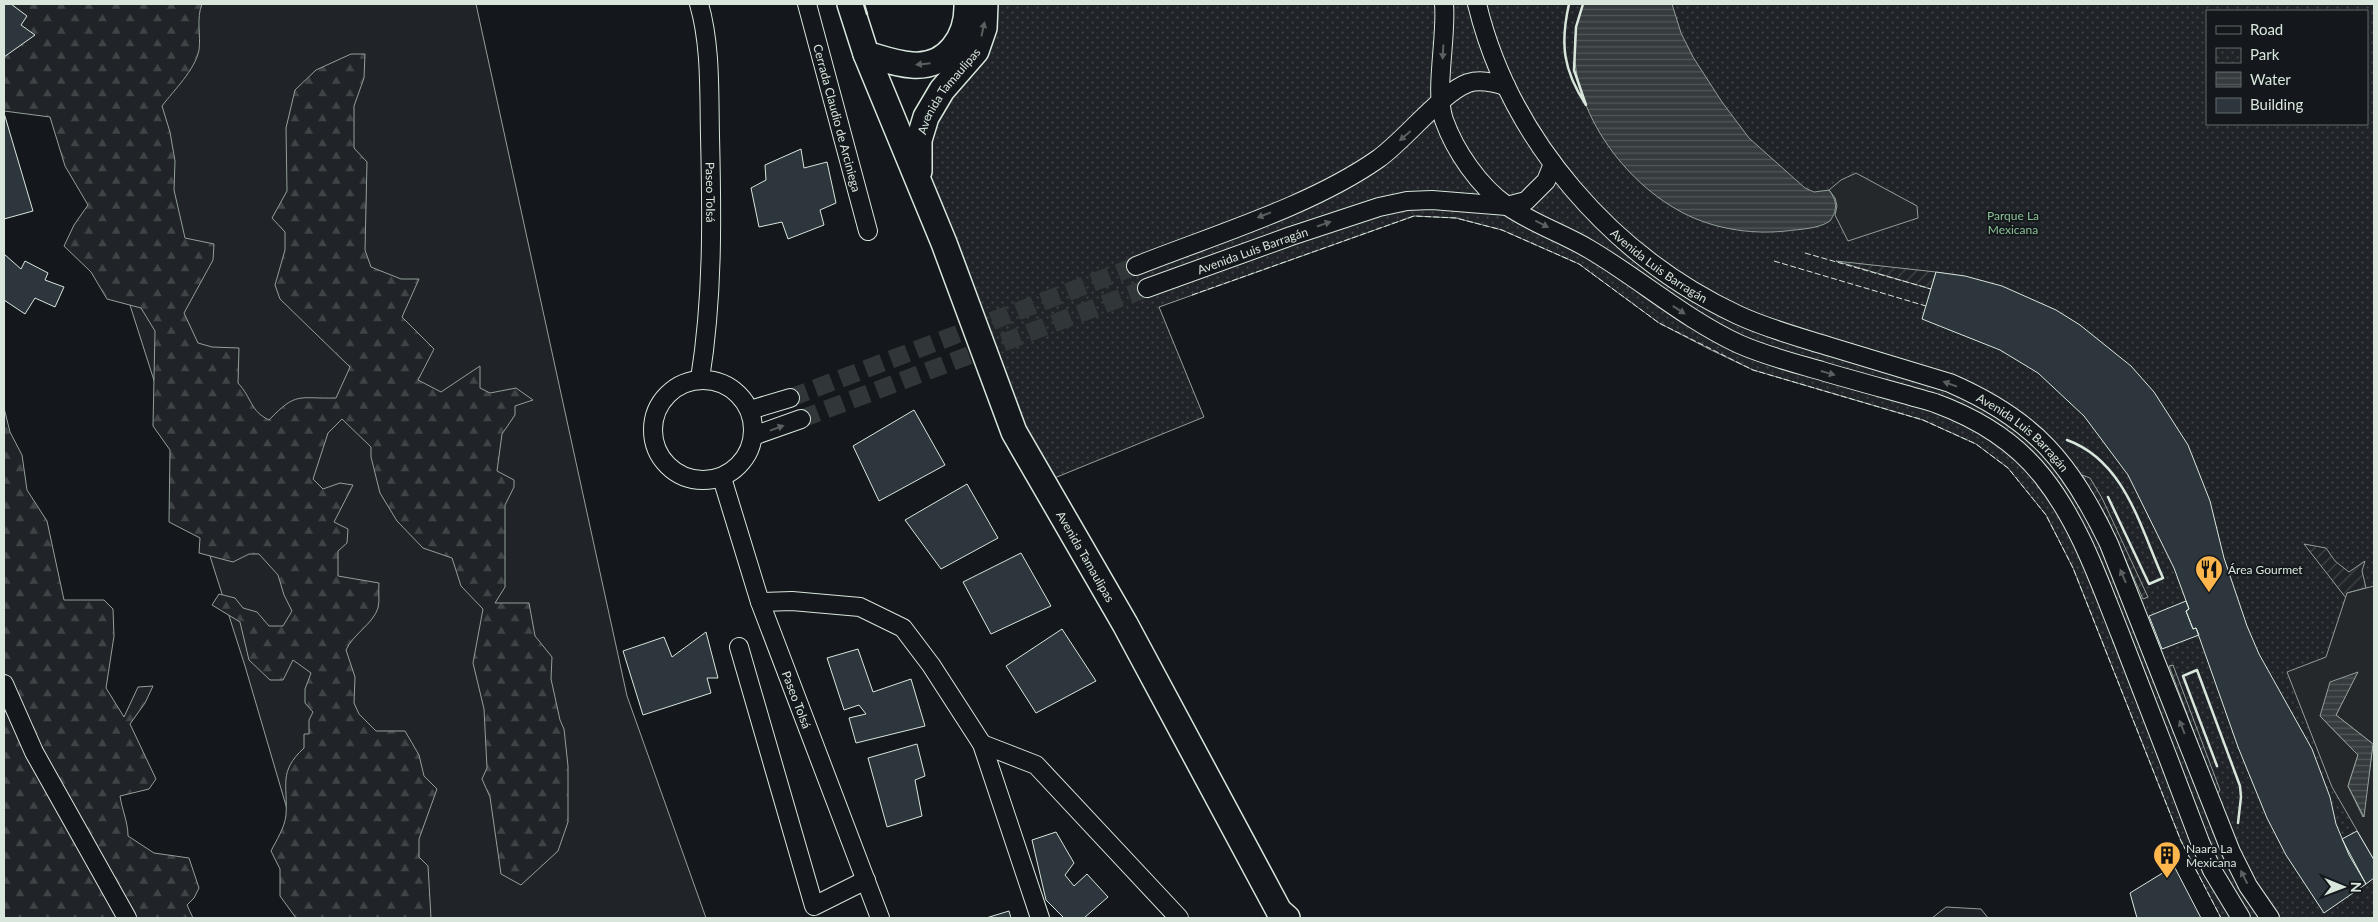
<svg xmlns="http://www.w3.org/2000/svg" width="2378" height="922" font-family="Lato,sans-serif">
<defs>
<pattern id="forest-firs" width="22" height="20" patternUnits="userSpaceOnUse" patternTransform="scale(1.25)"><rect width="22" height="20" fill="#202428"/><path d="M5 1l3.5 6h-7zM16 11l3.5 6h-7z" fill="#404447"/></pattern>
<pattern id="park-dots" width="8" height="8" patternUnits="userSpaceOnUse" patternTransform="scale(1.25)"><rect width="8" height="8" fill="#202428"/><path d="M2 2h.1M6 6h.1" fill="none" stroke="#404447" stroke-width="1.8" stroke-linecap="round"/></pattern>
<pattern id="garden-furrows" width="10" height="10" patternUnits="userSpaceOnUse" patternTransform="scale(1.25)"><rect width="10" height="10" fill="#202428"/><path d="M-1 1l2-2M0 10L10 0M9 11l2-2" fill="none" stroke="#404447"/></pattern>
<pattern id="water-rules" width="6" height="5" patternUnits="userSpaceOnUse" patternTransform="scale(1.25)"><rect width="6" height="5" fill="#363b3e"/><path d="M0 2.5h6" fill="none" stroke="#525759"/></pattern>
</defs>
<rect width="100%" height="100%" fill="#14181c"/>
<path fill="#202428" stroke="#939e99" d="M70,4H476L627,696L706,918H319L245,666L93,189Z
M1946,907L1981,909L1988,918H1932Z"/>
<path fill="url(#forest-firs)" stroke="#939e99" d="M4,4H202C196,19 201,35 199,50C195,70 174,90 162,106L170,132L175,161L174,190L185,238L214,244L213,260L184,313L198,343L212,347L239,348L238,383C252,398 250,411 269,420C297,391 298,399 336,398L350,367L280,299L275,285L285,250V232L272,218L287,191L286,128L295,90L316,70L351,54H365L364,78L354,106V148L367,162L365,250L371,267L401,279H419L402,317L434,349L418,380L441,392L480,366V388L490,393L516,388L533,400L515,406V415L502,434L497,471L514,480V487L505,505V587L495,603H529L535,636L552,657L551,679L560,720L564,729L568,766V822L558,851L521,885L501,874L490,797L482,779L487,768L484,709L473,663L483,609L461,586L452,558L423,548L397,521L380,493L371,457V447L342,419L328,433L313,479L323,489L340,483L353,485L334,522L348,529L347,543L338,551V576L379,583C378,590 380,600 378,608C373,624 353,634 346,650L355,677L354,703L359,714L376,731H405L419,755L424,776L437,789L419,839V857L428,866L431,918H296L280,896V869L271,851C276,841 285,827 286,815C288,784 278,772 304,748V734H309V720L313,712L305,703V689L311,673L293,660L283,680H270L249,660L240,622L212,605L219,594L235,598L243,608L257,612L269,626H283L292,611L284,595L278,575L259,554H249L233,562L199,553L200,538L169,522L170,450L153,426L155,331L141,308L107,299L91,272L64,246L74,225L88,205L65,166L50,117L4,111Z
M4,408L10,432L22,455L27,490L47,521L64,600H104L113,609L114,636L106,688L124,717L138,687L153,686L145,703L130,724L156,779L149,789L120,796C122,810 128,822 128,836L154,853L189,858L199,888L194,898L187,905L193,918H4Z"/>
<path fill="url(#park-dots)" stroke="#939e99" fill-rule="evenodd" d="M988,4H2374V918H2221L2181,841L2073,568L2046,515L2008,468L1976,444L1923,420L1753,370L1709,349L1659,323L1579,264L1502,230L1456,218L1414,216L1159,307L1204,417L1052,479L1035,450L987,341L923,173L924,145ZM2207,11H2367V124H2207Z"/>
<path fill="url(#garden-furrows)" stroke="#939e99" d="M1836,261L1936,272L1931,289Z
M2082,475L2090,478L2102,498L2148,597L2143,599L2107,518Z
M2304,544L2326,548L2335,561L2349,572L2365,561L2362,571L2366,588L2347,593L2346,598Z
M2173,665L2220,790L2217,794L2169,666Z"/>
<path fill="#24282b" stroke="#939e99" fill-rule="evenodd" d="M1856,173L1917,206L1918,218L1848,241L1835,215L1837,206L1835,198L1829,190L1841,180Z
M2374,586V860L2332,787L2287,672L2326,657L2347,593ZM2357,673L2336,715L2373,744L2363,817L2348,786L2358,755L2320,716Z"/>
<path fill="url(#water-rules)" stroke="#939e99" d="M1583,4H1672L1681,33L1693,57L1722,102L1749,138L1805,188L1814,192L1829,190C1837,201 1838,209 1830,221C1818,229 1801,229 1786,231C1749,235 1708,228 1676,209C1610,171 1552,80 1583,4Z
M2358,672L2336,715L2373,744L2364,817L2348,786L2358,755L2320,716L2330,682Z"/>
<path fill="#2c363c" stroke="#d8e6dc" d="M4,4H11L27,16L21,25L35,35L4,57Z
M4,113L33,211L4,219Z
M801,149L804,168L827,162L836,203L820,210L824,225L788,239L782,222L759,227L751,188L766,180L765,165Z
M4,254L21,269L25,261L48,273L45,280L64,287L55,307L35,298L25,314L4,300Z
M1936,272L1965,276L2002,286L2056,310L2080,325L2131,366L2154,392L2188,445L2210,501L2224,558L2247,626L2259,654L2312,749L2330,797L2336,824L2349,855L2366,884L2324,913L2286,855L2267,818L2238,747L2196,628L2193,629L2186,611L2189,609L2174,568L2128,475L2084,416L2038,373L2000,350L1922,319Z
M914,410L945,465L879,501L853,446Z
M967,484L998,538L941,569L905,520Z
M1021,553L1051,606L991,634L963,582Z
M2186,601L2189,609L2186,611L2193,629L2196,628L2199,635L2162,649L2149,616Z
M1062,629L1096,681L1036,713L1006,666Z
M706,632L718,678H707L711,693L643,715L623,651L664,637L672,657Z
M858,649L873,692L911,679L925,726L856,743L849,718L866,714L859,705L844,710L827,658Z
M917,744L925,776L915,780L922,816L887,827L868,758Z
M2357,831L2374,860V878L2366,884L2342,839Z
M1056,832L1074,863L1065,875L1074,886L1087,874L1108,897L1084,918H1064L1046,900L1032,840Z
M2174,866L2201,918H2137L2130,893Z
M1009,911L1011,918H986Z"/>
<g fill="none" stroke-linecap="round" stroke-linejoin="round">
<path stroke="#313739" stroke-width="18" stroke-dasharray="18 9" stroke-linecap="butt" d="M790,398L1136,266
M801,419L1147,288"/>
<g stroke="#d8e6dc" stroke-width="20">
<g id="street">
<path id="s1" d="M699,4C711,45 709,93 710,136C712,218 713,298 700,379"/>
<path id="s2" d="M807,4L868,231"/>
<path d="M1444,4C1447,37 1434,92 1444,120C1455,151 1479,186 1506,205C1531,223 1562,233 1589,249C1640,279 1685,319 1739,344C1766,356 1794,363 1822,371C1859,382 1897,392 1935,403C1976,418 2015,441 2043,477C2080,524 2099,581 2121,636C2148,705 2174,773 2200,842L2212,870L2241,918"/>
<path id="s3" d="M1477,4C1510,140 1612,256 1738,315C1768,329 1799,337 1831,347C1871,359 1910,371 1950,383C2035,420 2070,462 2109,544L2231,852L2248,886L2270,918"/>
<path d="M1136,266C1214,235 1311,206 1378,159C1405,140 1441,93 1468,83C1481,79 1494,83 1506,86"/>
<path id="s4" d="M1147,288L1291,236L1379,207L1407,201L1432,200L1507,206L1526,201L1546,181L1553,164"/>
<circle cx="703" cy="430" r="50"/>
<path d="M750,410L790,398"/>
<path d="M753,436L801,419"/>
<path id="s5" d="M722,478L760,602L880,918"/>
<path d="M760,602L792,601L860,607L903,628L931,665L982,744L1040,918"/>
<path d="M739,647L814,906L866,880"/>
<path d="M4,684L34,752L127,918"/>
<path d="M982,744L1036,765L1179,918"/>
</g>
</g>
<g stroke="#d8e6dc" stroke-width="28">
<g id="secondary">
<path id="s6" d="M850,4L866,54L944,243L1014,432L1125,624L1279,911L1287,918"/>
<path d="M866,54C880,58 896,64 912,65C948,68 968,36 967,4"/>
<path id="s7" d="M919,171V140L926,117L942,90L976,51L984,28L985,4"/>
</g>
</g>
<use href="#street" stroke="#14181c" stroke-width="18"/>
<use href="#secondary" stroke="#14181c" stroke-width="25"/>
<path stroke="#d8e6dc" stroke-width="1" stroke-dasharray="6 2.5" stroke-linecap="butt" d="M1569,4C1560,44 1563,70 1586,105
M1805,253L1931,289
M1774,261L1926,306
M1192,295L1414,216L1456,218L1502,230L1579,264L1659,323L1753,370L1923,420L1976,444L2008,468L2046,515L2073,568L2181,841L2221,918"/>
<path stroke="#d8e6dc" stroke-width="2.5" d="M864,4L867,14
M1569,4C1560,44 1563,70 1586,105L1574,70L1576,27L1583,4
M2067,440C2125,461 2140,527 2163,578L2149,584L2108,497
M2217,766L2183,676L2197,670L2240,786L2241,797L2238,823"/>
</g>
<defs><path id="oneway-solid" d="M-6-.8H1V-3.2L6.5 0L1 3.2V.8H-6Z" transform="scale(1.25)"/></defs>
<g fill="#59605f">
<use href="#oneway-solid" transform="translate(983 29) rotate(-78)"/>
<use href="#oneway-solid" transform="translate(1443 52) rotate(93)"/>
<use href="#oneway-solid" transform="translate(923 64) rotate(174)"/>
<use href="#oneway-solid" transform="translate(1405 136) rotate(139)"/>
<use href="#oneway-solid" transform="translate(1264 215) rotate(159)"/>
<use href="#oneway-solid" transform="translate(1324 224) rotate(-19)"/>
<use href="#oneway-solid" transform="translate(1542 224) rotate(27)"/>
<use href="#oneway-solid" transform="translate(1679 310) rotate(33)"/>
<use href="#oneway-solid" transform="translate(1828 373) rotate(16)"/>
<use href="#oneway-solid" transform="translate(1950 384) rotate(-160)"/>
<use href="#oneway-solid" transform="translate(777 428) rotate(-20)"/>
<use href="#oneway-solid" transform="translate(2123 576) rotate(-113)"/>
<use href="#oneway-solid" transform="translate(2182 727) rotate(-111)"/>
<use href="#oneway-solid" transform="translate(2244 877) rotate(-117)"/>
</g>
<defs>
<g id="restaurant-pin" transform="scale(1.4375)"><path d="M0 17L-7.5 6A9.5 9.5 0 1 1 7.5 6Z" fill="#ffb74d" stroke="#14181c"/><path d="M-5-6h1v4h1v-4h1v4h1v-4h1v5L-1.5 .5V6h-2V.5L-5-1ZM5-6V6H3V1.5H1.5Q1.5-4 5-6Z" fill="#111"/></g>
<g id="building-pin" transform="scale(1.4375)"><path d="M0 17L-7.5 6A9.5 9.5 0 1 1 7.5 6Z" fill="#ffb74d" stroke="#14181c"/><path d="M-4-6H4V6H1V3H-1V6H-4ZM-2.5-4.3h1.7v1.8h-1.7ZM.8-4.3h1.7v1.8H.8ZM-2.5-1h1.7V.8h-1.7ZM.8-1h1.7V.8H.8Z" fill="#111"/></g>
</defs>
<g fill-rule="evenodd">
<use href="#restaurant-pin" x="2209" y="569"/>
<use href="#building-pin" x="2167" y="855"/>
</g>
<g text-anchor="middle" dominant-baseline="central" stroke-width="4" stroke-linejoin="round" paint-order="stroke">
<g font-size="12" fill="#d8e6dc" stroke="#14181c">
<text stroke="none"><textPath href="#s7" startOffset="89">Avenida Tamaulipas</textPath></text>
<text stroke="none"><textPath href="#s2" startOffset="118">Cerrada Claudio de Arciniega</textPath></text>
<text stroke="none"><textPath href="#s1" startOffset="189">Paseo Tolsá</textPath></text>
<text stroke="none"><textPath href="#s4" startOffset="112">Avenida Luis Barragán</textPath></text>
<text stroke="none"><textPath href="#s3" startOffset="326">Avenida Luis Barragán</textPath></text>
<text stroke="none"><textPath href="#s3" startOffset="731">Avenida Luis Barragán</textPath></text>
<text stroke="none"><textPath href="#s6" startOffset="602">Avenida Tamaulipas</textPath></text>
<text stroke="none"><textPath href="#s5" startOffset="234">Paseo Tolsá</textPath></text>
</g>
<g font-size="12" fill="#8ac095" stroke="#14181c">
<text x="2013" y="215">Parque La<tspan x="2013" dy="14">Mexicana</tspan></text>
</g>
<g font-size="12" fill="#d8e6dc" stroke="#14181c" text-anchor="start">
<text x="2228" y="569">Área Gourmet</text>
<text x="2186" y="848">Naara La<tspan x="2186" dy="14">Mexicana</tspan></text>
</g>
</g>
<rect width="2378" height="922" fill="none" stroke="#d8e6dc" stroke-width="10"/>
<rect x="2206" y="10" width="162" height="115" fill="#14181c" stroke="#626a69"/>
<rect x="2216" y="26" width="25" height="8" fill="#14181c" stroke="#626a69"/>
<text x="2250" y="35" font-size="15" fill="#d8e6dc">Road</text>
<rect x="2216" y="48" width="25" height="15" fill="url(#park-dots)" stroke="#626a69"/>
<text x="2250" y="60" font-size="15" fill="#d8e6dc">Park</text>
<rect x="2216" y="72" width="25" height="15" fill="url(#water-rules)" stroke="#626a69"/>
<text x="2250" y="85" font-size="15" fill="#d8e6dc">Water</text>
<rect x="2216" y="98" width="25" height="15" fill="#2c363c" stroke="#626a69"/>
<text x="2250" y="110" font-size="15" fill="#d8e6dc">Building</text>
<g transform="translate(2343 887) rotate(91)" stroke="#14181c" stroke-width="4" paint-order="stroke">
<path d="M0-4L9 19L0 12L-9 19Z" fill="#d8e6dc"/>
<text y="-8" font-size="14" font-weight="bold" text-anchor="middle" fill="#d8e6dc">N</text>
</g>
</svg>
